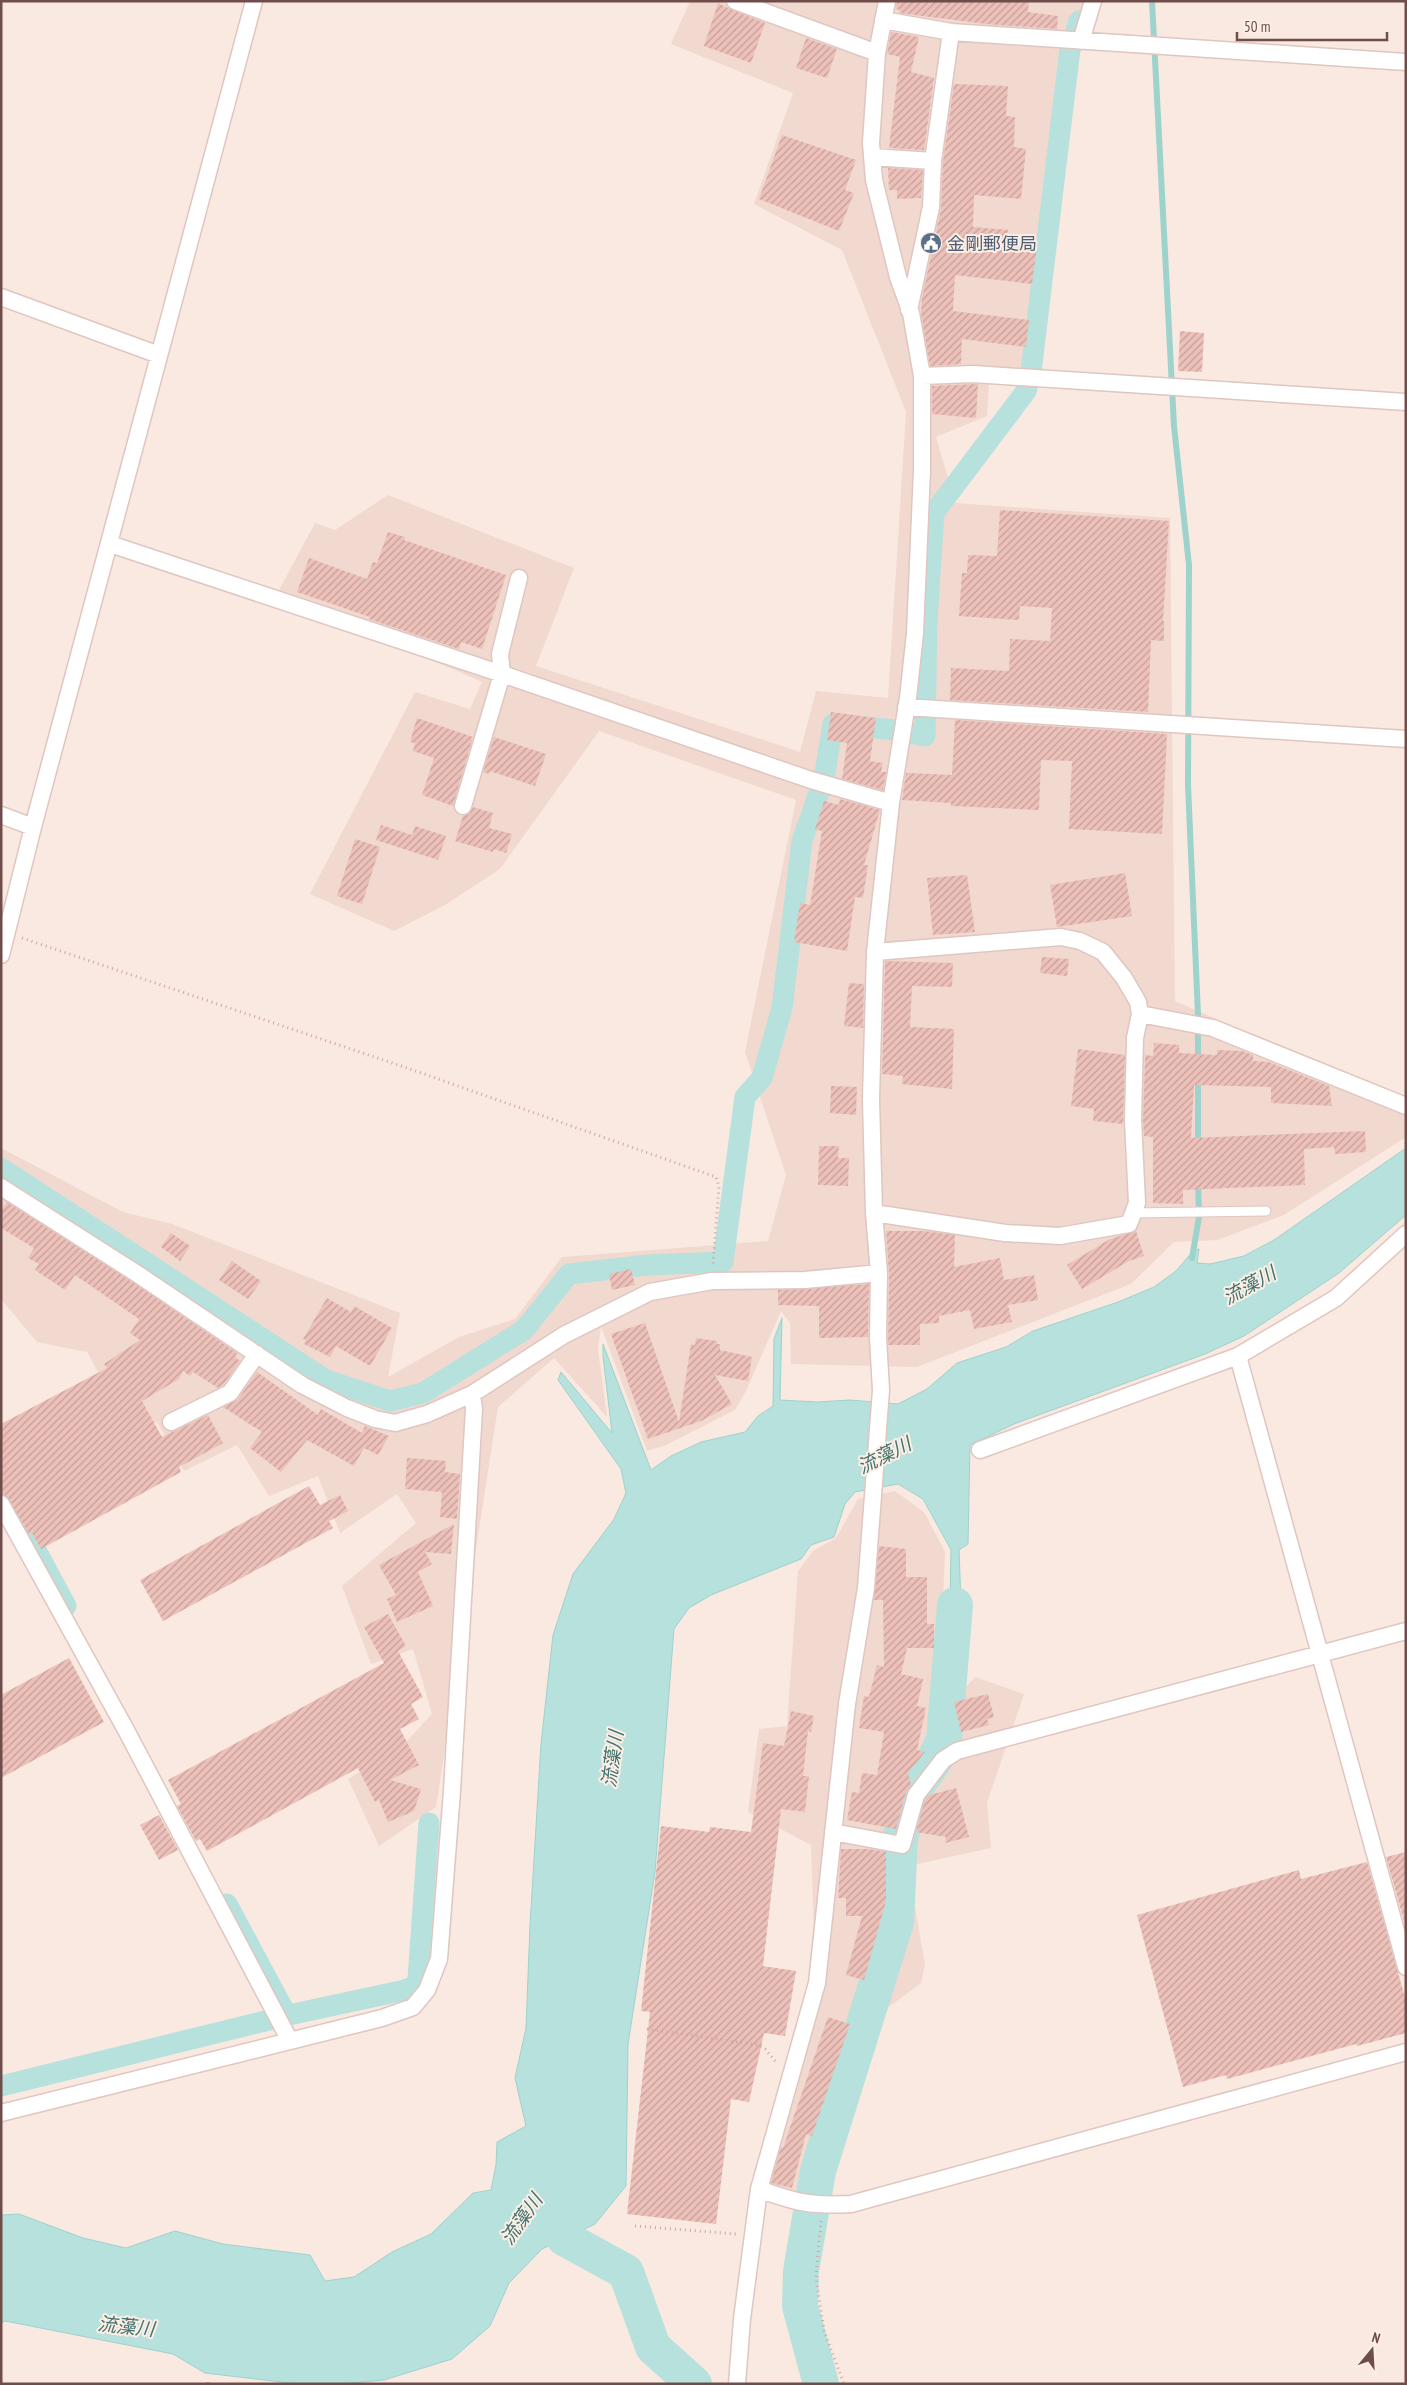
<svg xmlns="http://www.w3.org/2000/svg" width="1407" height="2385" font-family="'PT Sans Narrow','Noto Sans JP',sans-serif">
<defs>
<pattern id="building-hatch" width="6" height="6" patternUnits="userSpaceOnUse" patternTransform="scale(1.25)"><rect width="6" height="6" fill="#edc1ba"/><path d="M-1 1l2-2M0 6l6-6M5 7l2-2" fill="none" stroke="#c49f99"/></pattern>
</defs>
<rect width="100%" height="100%" fill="#fae9e0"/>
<path fill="#f1d9cf" d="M690,1H1098L1078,59L1040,368L990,367L987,416L936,437L955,503L1170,518L1175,1001L1312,1060L1406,1097V1137L1284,1215L1217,1240L1174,1242L1131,1284L917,1367L791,1364L790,1323L781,1311L746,1391L735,1410L666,1445L647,1451L601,1326L598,1349L607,1417L554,1358L498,1407L436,1807L379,1846L348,1779L404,1744L432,1714L413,1649L371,1664L342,1586L416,1523L397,1494L340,1533L318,1476L269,1496L237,1445L184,1471L157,1422L131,1433L87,1352L37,1342L1,1299V1148L123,1212L172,1224L400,1313L388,1377L459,1337L515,1319L562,1257L768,1241L786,1175L745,1052L796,800L599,731L500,869L445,905L394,931L310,894L415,692L470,709L482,682L278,592L315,523L335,530L388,495L574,568L536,666L800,752L816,691L888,698L906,412L842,250L754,204L793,93L671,44Z
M895,1491L924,1512L945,1552L938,1719L975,1677L1024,1694L987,1803L991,1848L908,1866L925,1965L921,1983L886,2009L824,2191L792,2194L766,2186L776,2139L795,2097L815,1969L811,1845L748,1812L759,1729L787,1726L798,1571L813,1551L836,1538L858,1499Z"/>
<path fill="#b7e1dd" stroke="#9ed2cd" d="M1406,1148V1215L1339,1273L1244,1336L1205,1354L1014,1424L970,1445L968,1544L959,1550L961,1603L950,1606L951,1550L923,1499L898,1484L855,1492L845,1504L834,1537L811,1545L801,1559L711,1595L689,1608L674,1629L655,1872L628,2044L626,2186L595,2224L542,2249L509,2283L490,2326L452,2359L384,2380L341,2384H298L205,2373L173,2354L5,2321L1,2323V2215L19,2214L83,2238L126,2248L175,2231L223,2244L310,2255L325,2281L354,2277L392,2252L431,2234L473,2193L491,2190L496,2165L497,2142L526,2126L515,2078L526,2028L530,1925L541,1744L553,1635L573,1574L614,1519L626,1493L621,1469L558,1380L561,1372L612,1433L603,1356V1344L651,1470L671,1456L701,1442L745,1432L758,1416L773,1406L774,1339L782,1318L780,1400L817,1402L850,1400L898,1404L927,1389L957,1363L1006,1347L1033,1331L1118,1302L1154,1287L1176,1271L1194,1250L1199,1249L1197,1263L1210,1264L1244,1256L1274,1240Z"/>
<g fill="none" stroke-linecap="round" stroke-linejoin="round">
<path stroke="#9ed2cd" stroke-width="6" d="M1152,1L1174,426L1189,565L1188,785L1198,1015V1061
M1198,1146V1078
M1192,1258L1199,1217L1198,1181"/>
<path stroke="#b7e1dd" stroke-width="21" d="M1,1168L326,1380L390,1401L423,1393L524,1330L569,1274L648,1265L723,1262L745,1097L762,1078L782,1008L802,841L824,779L833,724L895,730L925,736L927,620L934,513L1026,391L1031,372L1070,49L1079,21
M1,1485L66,1606
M227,1904L287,2016
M284,2016L405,1990L415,1986L418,1979L429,1823
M1,2086L269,2020"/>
<path stroke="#b7e1dd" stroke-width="36" d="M564,2238L626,2272L653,2347L694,2384
M821,2384L800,2306L801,2271L818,2171L896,1922L900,1838L915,1788L934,1761L944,1740L955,1605"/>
</g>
<path fill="url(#building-hatch)" d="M897,1H1029L1028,12L1058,16L1057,29L986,24L899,13L900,10L896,9Z
M718,3L732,10L765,23L751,63L704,46Z
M891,32L919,37L911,72L934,78L924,150L889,148L900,57L887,54Z
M806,38L837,49L827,78L796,68Z
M954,84L1008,86L1006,116L1015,117L1014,147L1026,149L1021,199L974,195L973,227L1008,230L1007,243L1037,246L1032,284L955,275L953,311L1029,320L1026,347L962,339L961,364L930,366L921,313L922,298L941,209L943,162Z
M782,135L856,160L845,190L854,193L839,231L759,199Z
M888,168L923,170L921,198L897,199V190H889Z
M1180,331L1204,333L1202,372L1178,371Z
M978,384L976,418L932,414V386Z
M1000,510L1169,521L1163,621H1164V641L1151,640L1148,712L950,700L951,668L1009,671L1010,639L1050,641L1052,608L1020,606L1019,620L959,616L962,573H967L968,555L997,556Z
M388,532L405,537L404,540L506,575L482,649L461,642L459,649L369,619L370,617L297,592L309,558L367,579L373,562L377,563Z
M831,712L876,718L870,761L883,763L881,772H886L883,790L842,779L847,743L827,740Z
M417,718L473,737L453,806L422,795L434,758L413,751L415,743L410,742Z
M955,720L1167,734L1162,834L1069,829L1072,761L1041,760L1039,810L951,806V803L902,800L906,773L952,775Z
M494,737L546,754L535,786L490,771L489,774L483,772Z
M840,799L880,810L864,865H868L863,898L855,897L847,951L794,942L800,903L810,905L822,831L815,829L824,801L839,805Z
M473,807L493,813L489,828L512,834L506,853L494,849L493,852L455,841L463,816L469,814Z
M381,825L412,835L415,826L446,836L438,860L376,840Z
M355,839L380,847L362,904L337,896Z
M1125,873L1132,916L1057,927L1050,885Z
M967,875L975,932L933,935L927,878Z
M1042,957L1069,959L1067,976L1040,973Z
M885,961L953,963L952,987L912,986L910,1027L954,1029L952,1089L902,1084L903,1076L882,1074Z
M849,983L864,984L863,1028L844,1026Z
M1154,1043L1179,1045V1053L1217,1055V1050L1242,1051L1253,1055V1061L1269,1062L1329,1086L1332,1106L1271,1103V1087L1194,1085L1191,1138L1365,1131L1366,1152L1335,1154L1334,1147L1304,1149L1305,1185L1183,1190V1204L1153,1203V1137L1144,1136L1143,1120L1145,1057V1055L1153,1056Z
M1078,1049L1125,1055L1123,1124L1093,1121L1094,1109L1071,1106Z
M831,1086L857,1087L856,1115L830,1113Z
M819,1146H839L838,1158H849L848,1186L818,1185Z
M7,1202L134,1283L237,1353L235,1357L240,1361L223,1385L218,1388L193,1372L190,1376L183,1371L179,1379L142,1401L162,1437L208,1415L223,1443L179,1467L181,1472L41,1549L32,1533L29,1534L9,1499L1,1494V1424L107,1368L104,1364L140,1340L130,1333L139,1319L75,1275L65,1290L35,1270L39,1264L28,1258L34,1248L1,1228V1210Z
M886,1231H924L955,1235L954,1267L1000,1258L1004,1280L1034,1275L1038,1300L1008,1305L1012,1322L974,1329L970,1310L939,1316V1323L920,1324V1345H888L889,1273Z
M1136,1231L1144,1256L1129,1261L1082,1289L1067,1265L1110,1239Z
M171,1233L190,1246L180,1261L161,1247Z
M232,1261L261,1281L248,1299L219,1280Z
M631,1269L635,1285L612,1290L609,1274Z
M869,1284L868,1337L819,1338V1306L778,1305V1290Z
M327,1298L351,1312L354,1306L392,1328L370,1366L336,1346L330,1357L304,1344L306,1340L303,1339Z
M645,1323L679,1422L691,1344L695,1345L696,1338L717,1341V1344H720V1350L752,1357L748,1381L715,1375L732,1404L701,1421L648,1439L611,1334Z
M257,1372L318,1415L321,1409L362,1433L365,1426L389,1436L378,1455L364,1448L354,1466L307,1440L281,1472L250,1448L262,1432L223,1407L238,1399Z
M407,1458L446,1461L445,1472L460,1474L457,1519L440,1517L442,1492L405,1489Z
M309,1486L320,1505L340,1495L348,1511L329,1521L333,1528L163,1621L140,1580Z
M454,1524L451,1554L425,1552L432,1564L418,1572L433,1606L397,1622L387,1599L396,1595L379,1565Z
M879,1546L906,1549V1577H927V1624H934V1648H907L901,1674L923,1679L917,1706L926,1708L917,1750L925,1752L908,1773L911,1785L906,1792L896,1829L847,1820L852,1792L859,1793L862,1773L877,1775L884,1732L859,1728L864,1696L869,1697L877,1665L884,1667L883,1600H874Z
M388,1614L406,1646L398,1651L423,1697L411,1704L419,1719L400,1729L419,1765L390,1780L421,1789L414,1811L388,1822L379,1800L375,1802L358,1768L207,1851L200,1839L196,1841L177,1806L181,1804L168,1780L384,1663L364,1627Z
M69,1658L104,1722L1,1778V1695Z
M988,1694L994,1717L987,1719L989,1725L961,1732L954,1702Z
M791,1711L814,1716L811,1732L808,1731L803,1776H809L805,1812L781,1809L763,1966L796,1971L785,2036L764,2033L749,2102L731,2099L716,2224L627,2214L650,2012L641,2011L661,1826L709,1832L710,1827L751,1832L763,1743L784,1746Z
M956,1788L969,1837L945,1843L946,1837L916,1832L925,1800L929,1795Z
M159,1815L178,1850L159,1860L140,1825Z
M841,1849H869L886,1852V1901L864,1980L846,1975L862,1916H846V1898H838Z
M1406,1852V1928L1386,1857Z
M1367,1862L1406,2001V2033L1357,2046L1356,2044L1227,2079L1226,2075L1183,2087L1137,1915L1299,1870L1301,1879Z
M828,2017L850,2024L812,2136L806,2134L792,2188L771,2183L781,2147L783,2148Z"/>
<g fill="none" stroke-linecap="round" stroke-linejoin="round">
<g stroke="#dfc6c0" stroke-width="11">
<path id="service" d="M1133,1213L1266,1211"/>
</g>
<g stroke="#dfc6c0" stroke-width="19">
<path id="minor" d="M735,1L877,53
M883,20L951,32L1406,62
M1081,41L1093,1
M872,157L933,161
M1,297L159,355
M909,310L931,207L933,161L951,32
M922,376L973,374L1406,402
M110,544L502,674L811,780L891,803
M906,707L1406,739
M463,806L502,674L500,654L519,578
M1,815L33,827
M1,955L33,827L254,1
M1140,1014L1213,1028L1406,1106
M1,1187L139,1275L302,1385L347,1408L375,1419L395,1423L427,1414L472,1394L564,1335L650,1292L712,1281L805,1280L879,1273
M874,1213L1005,1233L1060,1236L1129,1224L1137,1203L1133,1120L1135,1038L1140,1014L1138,1002L1124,978L1103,952L1080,941L1061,937L875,952
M1238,1356L1406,1967
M171,1422L230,1393L257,1354
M980,1450L1238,1356L1336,1298L1406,1234
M1,1504L126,1730L290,2041
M833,1832L902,1845L916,1795L943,1760L957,1751L1406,1631
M1,2113L382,2018L413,2007L427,1990L439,1959L452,1791L474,1409L472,1394
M759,2189C796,2203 812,2206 851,2204L1406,2052
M737,2384L742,2319L759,2189L817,1983L847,1704L866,1588L881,1390L878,1338L879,1273L874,1213L871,1099L875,952L891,803L908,698L915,633L922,470V376L911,313L898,277L874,180L871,143L877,53L887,1"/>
</g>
<path stroke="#d1a59e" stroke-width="3" stroke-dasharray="1 4" stroke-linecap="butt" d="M22,938L407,1068L716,1177L719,1187L713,1264
M647,2029L758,2045L765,2049L776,2062
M821,2221L816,2277L824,2331L844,2384
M635,2226L736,2234
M208,2382V2384"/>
<use href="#service" stroke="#fff" stroke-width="9"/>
<use href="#minor" stroke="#fff" stroke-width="16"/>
</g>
<defs>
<g id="civic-disc" transform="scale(1.125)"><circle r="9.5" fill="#5c6f8a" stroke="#fdeee5"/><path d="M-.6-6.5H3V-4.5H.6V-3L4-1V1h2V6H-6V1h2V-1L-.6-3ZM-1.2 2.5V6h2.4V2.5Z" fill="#fff"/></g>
</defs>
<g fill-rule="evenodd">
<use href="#civic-disc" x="931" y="243"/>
</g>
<g text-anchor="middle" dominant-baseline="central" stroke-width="4" stroke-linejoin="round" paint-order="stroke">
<g font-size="18" fill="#4e5e75" stroke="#fdeee5" text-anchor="start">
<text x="947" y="243">金剛郵便局</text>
</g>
<g font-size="19" font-style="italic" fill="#40736f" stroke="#fdeee5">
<text transform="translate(1249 1285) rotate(-29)">流藻川</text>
<text transform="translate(884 1455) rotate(-27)">流藻川</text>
<text transform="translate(612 1759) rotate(-82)">流藻川</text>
<text transform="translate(521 2219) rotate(-55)">流藻川</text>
<text transform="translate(126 2326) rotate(6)">流藻川</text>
</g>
</g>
<rect width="1407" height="2385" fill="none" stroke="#6e4d4a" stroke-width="5"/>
<g transform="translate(1372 2350) rotate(18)" stroke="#fdeee5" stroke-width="4" paint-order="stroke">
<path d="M0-4L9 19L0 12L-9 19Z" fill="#6e4d4a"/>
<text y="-8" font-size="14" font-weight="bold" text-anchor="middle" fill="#6e4d4a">N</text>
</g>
<path d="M1237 32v8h150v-8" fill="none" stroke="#6e4d4a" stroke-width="2.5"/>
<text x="1244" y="32" font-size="15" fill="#6e4d4a" stroke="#fdeee5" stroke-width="4" paint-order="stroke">50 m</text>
</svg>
